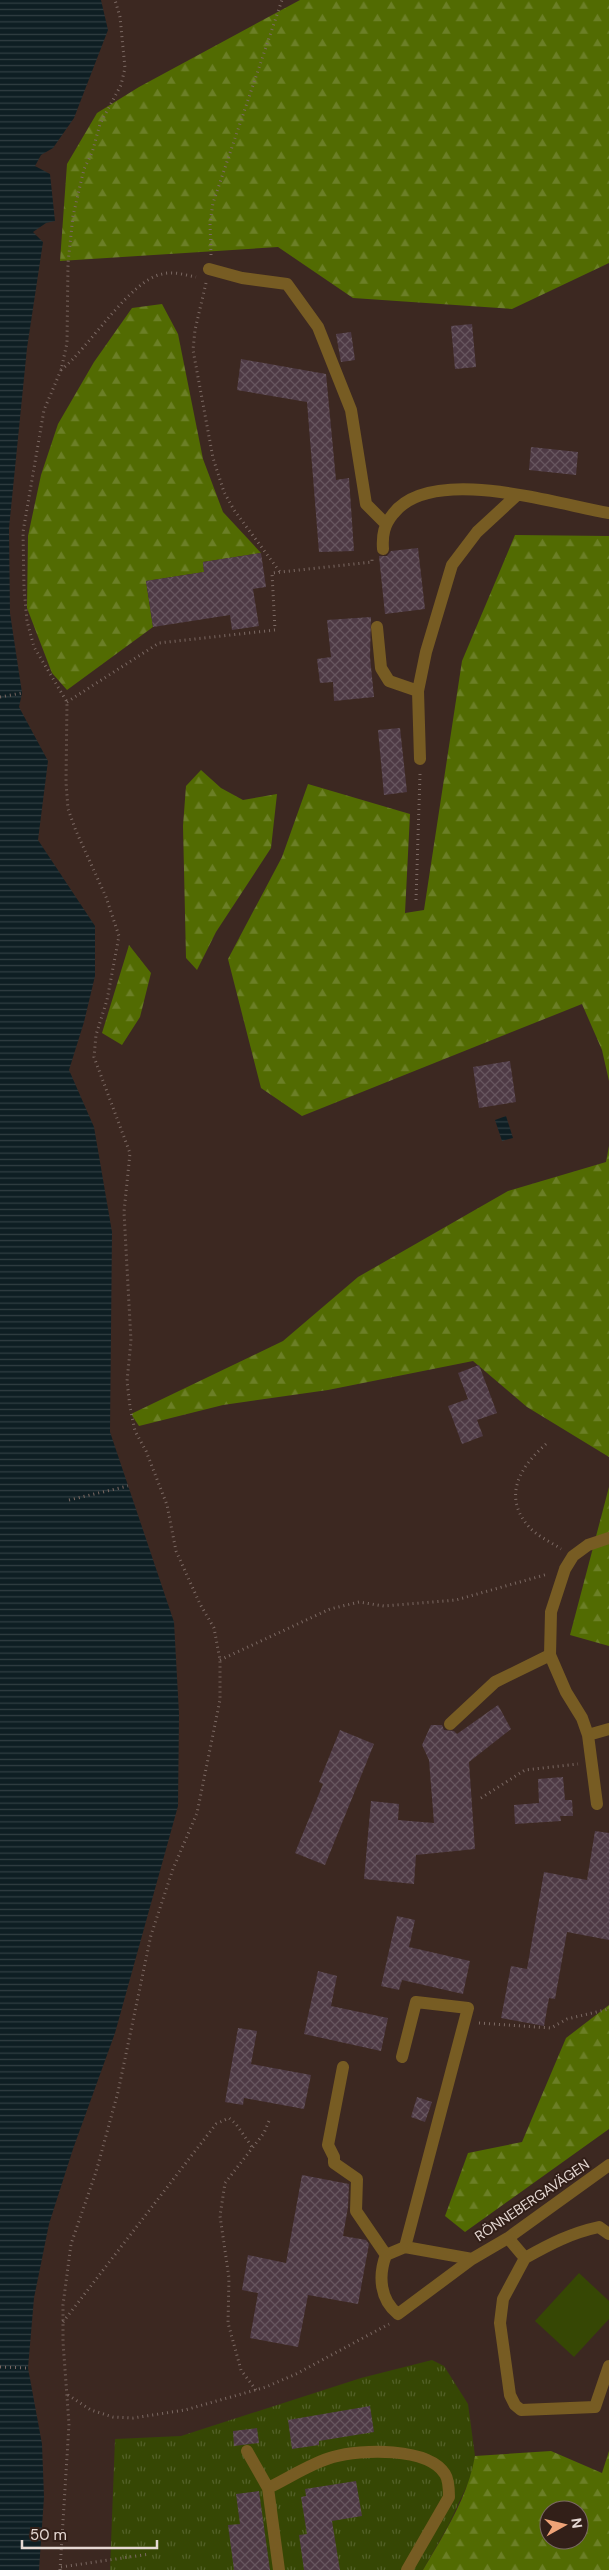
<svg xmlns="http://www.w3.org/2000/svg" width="609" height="2570" font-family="'DM Sans',sans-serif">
<defs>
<pattern id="grass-tufts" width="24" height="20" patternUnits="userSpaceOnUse" patternTransform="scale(1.25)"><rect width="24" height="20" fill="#364704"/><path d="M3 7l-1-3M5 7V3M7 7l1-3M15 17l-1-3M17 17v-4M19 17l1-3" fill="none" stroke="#536128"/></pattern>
<pattern id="forest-firs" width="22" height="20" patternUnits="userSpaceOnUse" patternTransform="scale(1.25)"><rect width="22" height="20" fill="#526b02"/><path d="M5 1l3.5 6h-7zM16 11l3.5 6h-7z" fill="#6b7f26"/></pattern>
<pattern id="water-rules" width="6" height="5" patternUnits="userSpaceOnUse" patternTransform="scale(1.25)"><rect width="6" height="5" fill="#0e1e23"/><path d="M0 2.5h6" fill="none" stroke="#313e42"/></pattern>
<pattern id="building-cross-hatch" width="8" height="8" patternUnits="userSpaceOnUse" patternTransform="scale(1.25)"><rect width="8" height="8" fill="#4e3a45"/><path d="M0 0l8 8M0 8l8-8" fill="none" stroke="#67565f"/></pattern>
</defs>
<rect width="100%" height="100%" fill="#3c2821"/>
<path fill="url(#grass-tufts)" d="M432,2360L444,2366L468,2404L475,2456L472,2475L448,2526L423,2570H110L115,2439L181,2436L361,2378Z"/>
<path fill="url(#forest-firs)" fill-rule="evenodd" d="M300,0H609V263L512,309L353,298L278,247L60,261L67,164L97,113L139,87Z
M162,304L178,334L203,459L223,512L261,553L203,562L204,572L146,581L153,627L67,690L52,673L27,608L28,536L41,475L58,424L94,362L132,308Z
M515,535L609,536V1081L602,1050L582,1004L302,1116L261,1088L228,959L282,857L308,784L410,814L405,913L424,910L462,661Z
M201,770L221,788L243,800L277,794L271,848L216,932L197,970L186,958L183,826L186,786Z
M129,945L151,973L140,1017L122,1045L102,1033Z
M609,1146V1457L527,1407L473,1361L328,1390L223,1405L139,1426L131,1414L283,1341L358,1277L508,1191L606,1162Z
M609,1487V1646L570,1635Z
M609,2005V2129L465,2232L445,2216L468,2153L522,2142L566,2038Z
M551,2451L602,2473L609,2451V2570H423C444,2534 468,2497 475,2456ZM549,2510H579V2540H549Z"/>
<path fill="#364704" d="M579,2273L609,2301V2319L574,2357L535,2321Z"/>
<path fill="url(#water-rules)" d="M0,0H101L108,30L74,118L53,148L41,155L35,166L50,174L55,221L46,223L33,232L43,242L27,348L9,528L10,613L22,693L19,707L48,761L38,840L95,926V976L84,1022L69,1070L94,1127L112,1232L110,1432L174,1622L179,1714L178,1806L115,2033L73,2149L49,2224L34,2298L28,2368L42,2444L44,2497L39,2570H0Z
M506,1116L513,1138L502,1141L495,1120Z"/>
<path fill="url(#building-cross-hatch)" d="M472,324L476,367L455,369L451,326Z
M351,332L355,360L341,362L336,334Z
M241,359L326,374L336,480L349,478L354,551L319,552L307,402L237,390Z
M531,447L578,452L576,475L529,470Z
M418,548L425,609L385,614L379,556H387L391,551Z
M261,553L266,587L253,589L259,626L232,630L230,615L153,627L146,581L204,572L203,562Z
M371,617L370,657L374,697L334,701L333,682L320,683L317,659L331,657L327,620Z
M400,728L407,792L384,795L378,730Z
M510,1061L516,1102L479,1108L473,1067Z
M479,1365L497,1413L477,1420L483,1436L462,1444L448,1406L468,1399L458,1373Z
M498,1705L511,1729L469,1762L475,1849L416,1855L414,1884L364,1879L371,1801L399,1804L398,1820L434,1823L429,1760L422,1745L431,1725H442L444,1730L454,1731L457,1734Z
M340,1730L374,1744L325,1865L295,1853L323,1784L319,1782Z
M563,1777L565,1800H572L573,1816H560L561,1821L515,1824L514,1805L539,1803L538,1779Z
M595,1831L609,1833V1940L567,1932L555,1999L549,1998L544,2026L501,2018L511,1966L527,1969L544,1872L587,1880Z
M397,1916L415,1920L409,1947L470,1961L463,1994L402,1980L399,1990L381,1986Z
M318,1971L337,1976L331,2006L388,2018L381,2051L304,2034Z
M238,2028L257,2031L251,2064L311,2075L304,2109L244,2098L243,2105L225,2102Z
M417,2097L432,2102L425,2122L411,2117Z
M302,2175L349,2184L348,2207L343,2236L366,2240L369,2244L358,2304L308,2295L298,2347L250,2338L258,2293L242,2290L248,2255L286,2263Z
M370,2406L374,2432L319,2441V2445L292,2449L288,2420Z
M257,2428L259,2443L234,2446L233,2431Z
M356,2481L362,2516L332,2521L340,2570H304L299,2535L307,2534L301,2497L306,2496L305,2489Z
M259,2491L270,2570H234L228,2525L240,2524L236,2494Z"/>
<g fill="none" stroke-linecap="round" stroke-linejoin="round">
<path stroke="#7b6963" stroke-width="3" stroke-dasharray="1 4" stroke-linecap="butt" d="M211,255L210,223L213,203L282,0
M206,283L195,330L193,350L213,458L224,492L234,510L280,572
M61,370C89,348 130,280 162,274C173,271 185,275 196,277
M0,697L22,693
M67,702L159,643L275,630L272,573L372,562V558
M416,900L420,774
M546,1444C520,1467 502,1496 529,1527C537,1536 551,1542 561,1549
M69,1500L128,1486
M220,1660L330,1609L359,1602L384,1606L456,1600L548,1574
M481,1798L525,1770L578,1764
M479,2023L551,2028L567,2019L609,2009
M63,2322L216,2124L229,2118L236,2124L252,2147
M0,2367L28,2368
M256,2390L241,2370L228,2323L229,2278L220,2216L225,2183L264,2133L269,2121
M68,2395L91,2410L113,2417L133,2418L185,2410L266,2387L296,2374L389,2324
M61,2567L150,2554
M60,2570L69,2424L63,2342V2305L71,2244L96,2172L118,2092L151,1935L173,1869L197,1813L220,1700V1660L214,1628L200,1604L176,1551L167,1505L146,1451L135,1431L130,1407L127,1381L131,1341L124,1212L130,1153L94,1057L96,1035L107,1000L119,936L106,897L76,831L68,809L66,782L67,702L34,647L27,621L24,588L23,532L44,410L61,370L67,343L68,263L73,216L84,169L92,153L100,124L121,85L125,68L120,17L115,0"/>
<path stroke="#775c23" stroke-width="12" d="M209,269L242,278L287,284L318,327L351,410L366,504L386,524
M383,549C382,535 384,525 393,514C431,464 556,504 609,513
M377,627L381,668L389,681L418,691
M420,759L418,691L426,652L452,565L477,532L517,495
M450,1724L495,1682L550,1655
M588,1735L609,1729
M597,1804L588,1735L582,1718L566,1692L550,1655L551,1612L565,1569L573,1556L588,1545L609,1538
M402,2057L416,2002L468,2008L405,2247
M343,2067L328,2145L334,2157V2163L357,2179L356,2211L386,2255
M508,2238L525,2258C550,2244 571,2233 599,2227L609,2234
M525,2258L503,2299L500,2323L510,2395L515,2405L521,2410L595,2407L609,2366
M472,2259L405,2247L386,2255C378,2276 380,2300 398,2314L472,2259L508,2238L609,2165
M247,2451L268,2488
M279,2570L268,2488C289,2478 311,2463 333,2457C361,2449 428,2447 445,2474C449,2480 449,2490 449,2497L407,2570"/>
</g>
<g text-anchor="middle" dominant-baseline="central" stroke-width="4" stroke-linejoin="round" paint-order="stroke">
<g font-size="14" fill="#e5d8d3" stroke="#321f18">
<text transform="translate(532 2200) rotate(-34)">RÖNNEBERGAVÄGEN</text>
</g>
</g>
<g transform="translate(564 2525) rotate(82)"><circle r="24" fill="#321f18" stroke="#7a6963"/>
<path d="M0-4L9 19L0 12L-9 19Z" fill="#efa377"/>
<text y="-8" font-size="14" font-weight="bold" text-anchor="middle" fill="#e5d8d3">N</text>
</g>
<path d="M22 2540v8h135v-8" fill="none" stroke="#e5d8d3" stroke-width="2.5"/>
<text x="30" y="2540" font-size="15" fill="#e5d8d3" stroke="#321f18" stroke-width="4" paint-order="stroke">50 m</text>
</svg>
